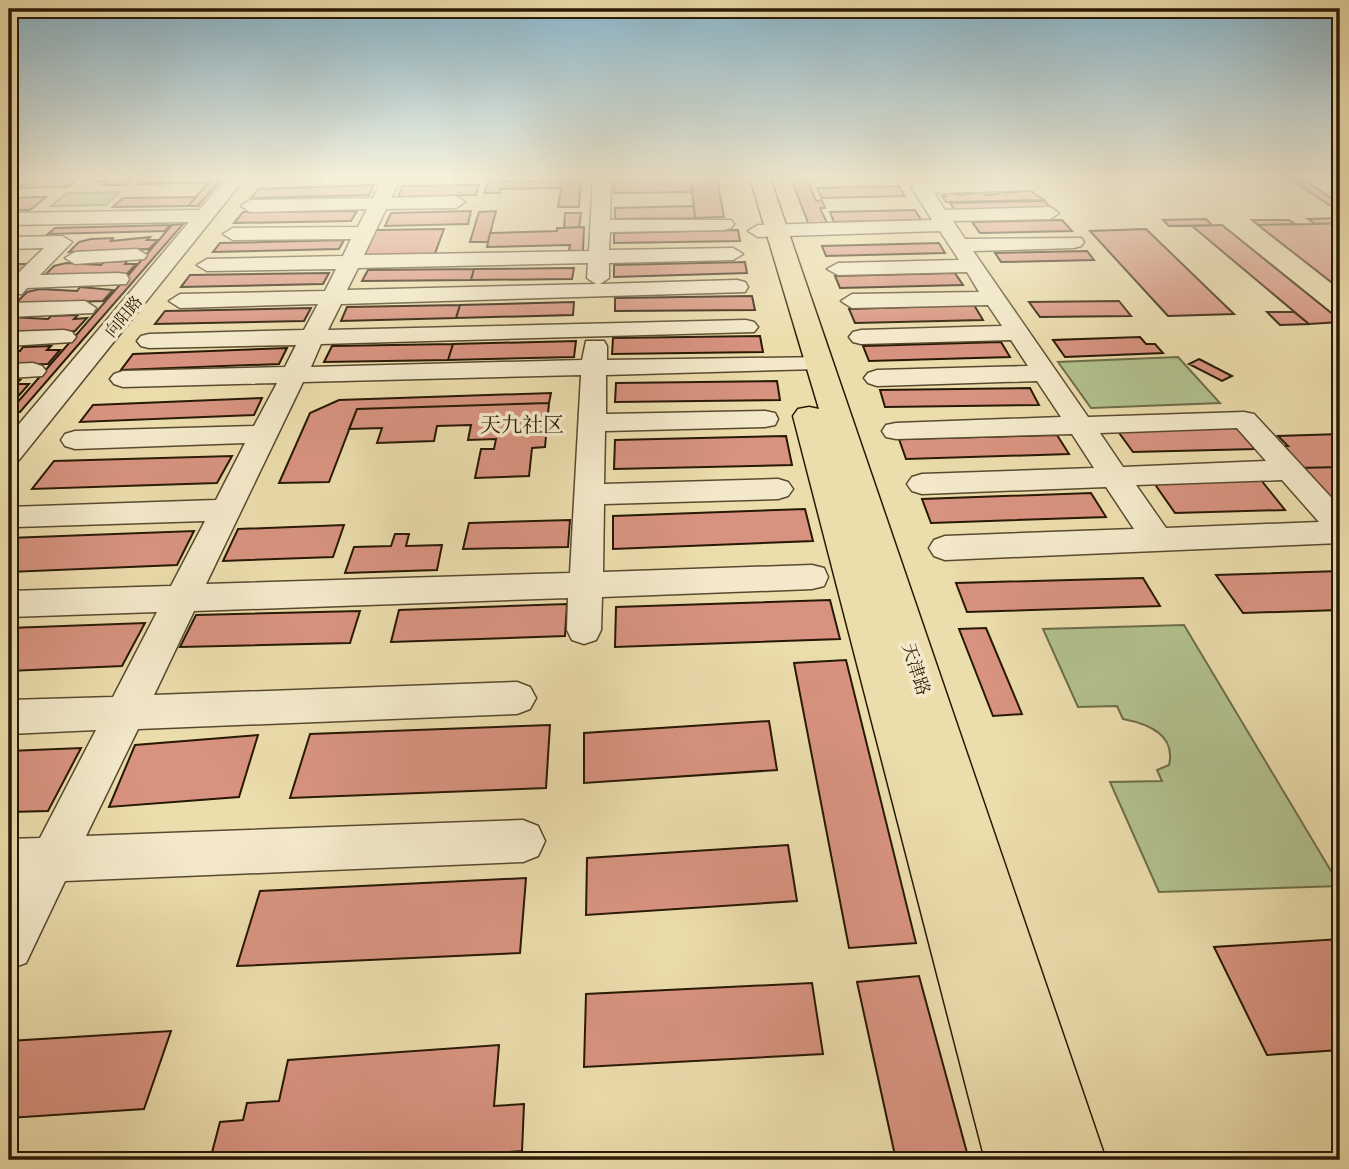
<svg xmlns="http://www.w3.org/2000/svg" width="1349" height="1169" font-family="'Libre Caslon Text','Noto Serif SC',serif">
<rect width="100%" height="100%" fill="#ecddad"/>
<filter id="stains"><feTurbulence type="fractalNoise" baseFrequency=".00286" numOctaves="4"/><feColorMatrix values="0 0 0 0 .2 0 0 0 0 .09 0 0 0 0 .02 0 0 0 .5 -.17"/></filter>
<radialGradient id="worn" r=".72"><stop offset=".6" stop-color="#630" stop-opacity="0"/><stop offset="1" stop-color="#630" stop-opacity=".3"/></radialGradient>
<path fill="#b2c28e" stroke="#6d6e49" stroke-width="2" d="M120,192L106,205L51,206L67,193Z
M1178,357L1220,403L1091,408L1058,362Z
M1184,625L1340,886L1159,892L1110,782L1162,781L1157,770L1169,765C1176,735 1149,724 1123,719L1117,706L1078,707L1043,629Z"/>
<path fill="#d89380" stroke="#281904" stroke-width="2" d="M31,178H79L68,187L18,188Z
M102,178H133L126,185H103L107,182H97Z
M145,178H210L206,183L139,184Z
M212,178H222L198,206H188Z
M1289,178H1303L1340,205H1329Z
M717,179L724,217L695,218L691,180Z
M581,180L579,207H558L561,188L500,189V193H484L488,182Z
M691,180L692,192L614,193L615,181Z
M807,180L816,201L822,200L825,208H820L829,227L810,228L792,181Z
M374,185L369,195L251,198L258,189Z
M479,185L476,195L398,197L403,186Z
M899,186L905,196L822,198L817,188Z
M1029,190L1044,200L946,202L942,196H946L944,192L961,195L983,192L986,195L998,194L995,191L1009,193Z
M37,197H46L30,210H9V198Z
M196,197L188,206L113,207L123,198Z
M1045,201L1052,210L956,212L950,203Z
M694,206L695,218L615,219V208Z
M915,210L921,220L834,222L830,212Z
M357,211L351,221L234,223L243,212Z
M471,211L468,224L385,226L391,213Z
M496,211L488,242H470L479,212Z
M565,213H581L579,227L564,228Z
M1340,218V223L1315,224L1308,219Z
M1206,219L1212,225L1169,226L1163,220Z
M1062,220L1072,231L980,233L972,222Z
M1252,220H1289L1295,224L1258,225Z
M1340,223V289L1258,225L1315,224Z
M183,224L20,412H9L172,225Z
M170,225L165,231L48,234L55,228Z
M1222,225L1340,320V322L1309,324L1192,226Z
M584,227L583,251H569L570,245L487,247L490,233L557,231V228Z
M444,229L434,256L362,257L376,230Z
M1146,229L1234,314L1168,316L1090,231Z
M738,230L740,241L614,243V233Z
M150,237L147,240H158L149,249L69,252L79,242L91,239L113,238L111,241Z
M344,240L339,249L213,252L220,243Z
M939,243L945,253L826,256L822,246Z
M1087,251L1094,260L1001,262L995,253Z
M127,261L125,264H136L127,274L43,277L54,266L66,263L101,265L104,262Z
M745,262L747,273L614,277V265Z
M9,264H31L21,273H9Z
M574,268L572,279L471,280L474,269Z
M474,269L471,280L362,281L368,270Z
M329,273L323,284L181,287L190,275Z
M955,273L963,285L840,288L835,276Z
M80,287L113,290L103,301L15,304L27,292L40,289L77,291Z
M752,296L755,310L615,311V298Z
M1119,301L1131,316L1040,317L1029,302Z
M574,302L573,315L456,318L460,305Z
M460,305L456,318L341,321L347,307Z
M974,305L983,320L855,323L849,309Z
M311,308L304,321L155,324L165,311Z
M1267,312H1294L1309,324L1280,325Z
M78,315L74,319L87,318L75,331L9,333L10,317L48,319L51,316Z
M760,336L763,352L612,354L613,338Z
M1140,337L1146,344H1155L1163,353L1065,357L1053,340Z
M576,341L574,357L448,360L453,344Z
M1001,342L1010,357L869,361L863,346Z
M453,344L448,360L324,362L332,346Z
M51,346L47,350H60L48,364L9,365V351H20L23,347Z
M287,348L279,364L121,370L133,354Z
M1199,359L1232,376L1222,381L1189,364Z
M9,380H20L16,384H29L15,400H9Z
M777,381L780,400L615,402L616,383Z
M1030,388L1039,405L885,407L880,390Z
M551,393L549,403L357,409L329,482L279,483L310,413L339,400Z
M262,398L254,415L80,422L93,405Z
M549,403L545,447L532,448L529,476L475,478L481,449H494L496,439L468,440L471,425L437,426L434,441L377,443L382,428L349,429L357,409Z
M1236,427L1255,449L1133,452L1117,430Z
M1340,434V467L1298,468L1278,446H1288L1278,436Z
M1057,435L1069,454L906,459L899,439Z
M786,436L792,465L614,469L615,440Z
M232,456L217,483L32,489L54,461Z
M1340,467V510L1337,511L1298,468Z
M1261,480L1285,510L1175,513L1154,483Z
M1091,493L1106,517L931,523L922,499Z
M805,509L813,541L613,549V516Z
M570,520L568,547L463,549L469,523Z
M344,525L333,557L223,561L238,529Z
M194,531L177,565L9,572V538Z
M395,534H409L406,546L442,545L437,570L345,573L354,547L391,546Z
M1340,571V610L1243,613L1216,575Z
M1143,578L1160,606L967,612L956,583Z
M830,600L840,639L615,647L616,607Z
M567,604L565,636L391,642L399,610Z
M360,611L350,643L180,647L196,615Z
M145,623L122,666L9,671V628Z
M986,628L1022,714L993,716L959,629Z
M846,660L916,943L849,948L794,663Z
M769,721L777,770L584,783V733Z
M550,725L546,788L290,798L310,734Z
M258,735L239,797L109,807L135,745Z
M81,748L48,811L9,812V751Z
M788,845L797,901L586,915L587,858Z
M526,878L520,953L237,966L260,891Z
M1340,939V1050L1267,1055L1214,947Z
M919,976L969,1160H896L857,982Z
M812,983L823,1054L584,1067L586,994Z
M171,1031L144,1109L9,1118V1041Z
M499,1045L494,1106L524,1104L522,1151L408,1160H210L220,1122L243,1120L247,1103L279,1101L288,1060Z
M840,1154L841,1160H761Z"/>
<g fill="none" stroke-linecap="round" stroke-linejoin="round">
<g stroke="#594a2e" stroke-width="3">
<path id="minor" d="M227,178H245L19,460L9,463V436L189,222L9,225V213L199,210Z
M383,178H401L391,198L456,196L465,202L456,208L386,209L364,255L589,251L593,178H611L610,220H731L734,224L731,228L724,230L610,232L609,250L733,248L743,254L733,260L609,263V278L600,284L737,280L745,282L748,287L745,292L341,304L328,330L746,320L754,322L758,327L754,332L321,344L311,367L582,360L586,341H604L607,346V360L826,357L829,362L826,367L817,369L606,375V414L765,411L775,413L778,419L775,425L765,427L605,431L604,484L778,479L788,482L793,489L788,496L778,499L604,504L603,572L812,565L824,568L828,577L824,586L812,589L602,597L601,630L596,640L584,644L572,640L567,630L568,598L194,611L154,695L517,682L530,687L536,698L530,709L517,714L138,729L86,836L523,820L538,826L545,841L538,856L523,862L65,881L26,963L9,969V898L17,883H9V839L40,838L96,730L9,734V700L113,697L157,612L9,617V591L171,586L205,521L16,527L9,525V507L216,500L245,443L75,449L65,446L61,440L65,434L75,431L254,426L277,383L123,387L114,384L110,379L114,374L123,371L285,367L296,345L149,348L141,346L137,341L141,336L149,334L304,330L318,304L180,308L169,301L180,294L325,291L336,269L207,271L197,265L207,259L343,256L351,239L233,240L223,234L233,228L358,227L367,209L250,212L241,206L250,200L373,198ZM588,263L587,278L596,284L347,290L358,268ZM581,375L570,573L206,584L303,382Z
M1029,181L1038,186L1035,190L934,193L945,210L1050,207L1059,213L1050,219L953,221L965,239L1081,238L1084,242L1081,246L1074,248L973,251L1088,417L1244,412L1254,414L1340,507V543L945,560L934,556L929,548L934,540L945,536L1134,529L1106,487L922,494L912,491L907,484L912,477L922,474L1094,468L1072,434L896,439L886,437L882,431L886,425L896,423L1061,417L1037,381L877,386L868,383L864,378L868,373L877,370L1028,366L1011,340L861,344L853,342L849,337L853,332L861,330L1002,326L988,305L852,308L841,301L852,294L979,292L967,272L838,275L827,269L838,263L959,260L940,231L758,237L748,231L758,225L932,220L912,188L915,184ZM1237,428L1266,461L1123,467L1100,433ZM1282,480L1319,522L1166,528L1136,485Z
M62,236L72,242L40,275L118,273L126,274L129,279L126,284L27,288L22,294H9V282L44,248L9,249V237Z
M137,249L147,255L144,259L75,264L65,258L75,252Z
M85,301L96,308L93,313L9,317V303Z
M64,330L72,332L76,337L72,342L9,346V332Z
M33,363L42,366L46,371L42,376L9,378V364Z"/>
</g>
<g stroke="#281904" stroke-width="3">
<path id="major" d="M750,178H770L1106,1160H985L793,416L798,409L809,407L819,409Z"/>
</g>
<use href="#minor" fill="#f3e9ca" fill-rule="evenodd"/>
<use href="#major" fill="#ecddad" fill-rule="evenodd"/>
</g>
<linearGradient id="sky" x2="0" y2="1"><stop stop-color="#88b7ce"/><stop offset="0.52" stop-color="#f6f0da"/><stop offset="1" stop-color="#f6f0da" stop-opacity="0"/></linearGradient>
<rect width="1349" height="341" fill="url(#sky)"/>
<g text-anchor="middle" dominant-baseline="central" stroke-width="7" stroke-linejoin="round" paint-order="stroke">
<g font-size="16" fill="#281904" stroke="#f3e9ca">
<text transform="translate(123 316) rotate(-50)">向阳路</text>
</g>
<g font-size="18" fill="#281904" stroke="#f3e9ca">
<text transform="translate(916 669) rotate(72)">天津路</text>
</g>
<g font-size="21" fill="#281904" stroke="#f3e9ca">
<text x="522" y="424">天九社区</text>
</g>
</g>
<rect width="1349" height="1169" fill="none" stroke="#ecddad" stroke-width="35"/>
<rect x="10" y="10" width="1328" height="1148" fill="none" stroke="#281904" stroke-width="3.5"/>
<rect x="18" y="18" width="1314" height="1134" fill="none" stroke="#281904" stroke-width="2"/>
<rect width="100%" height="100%" filter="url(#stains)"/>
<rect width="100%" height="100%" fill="url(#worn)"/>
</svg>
